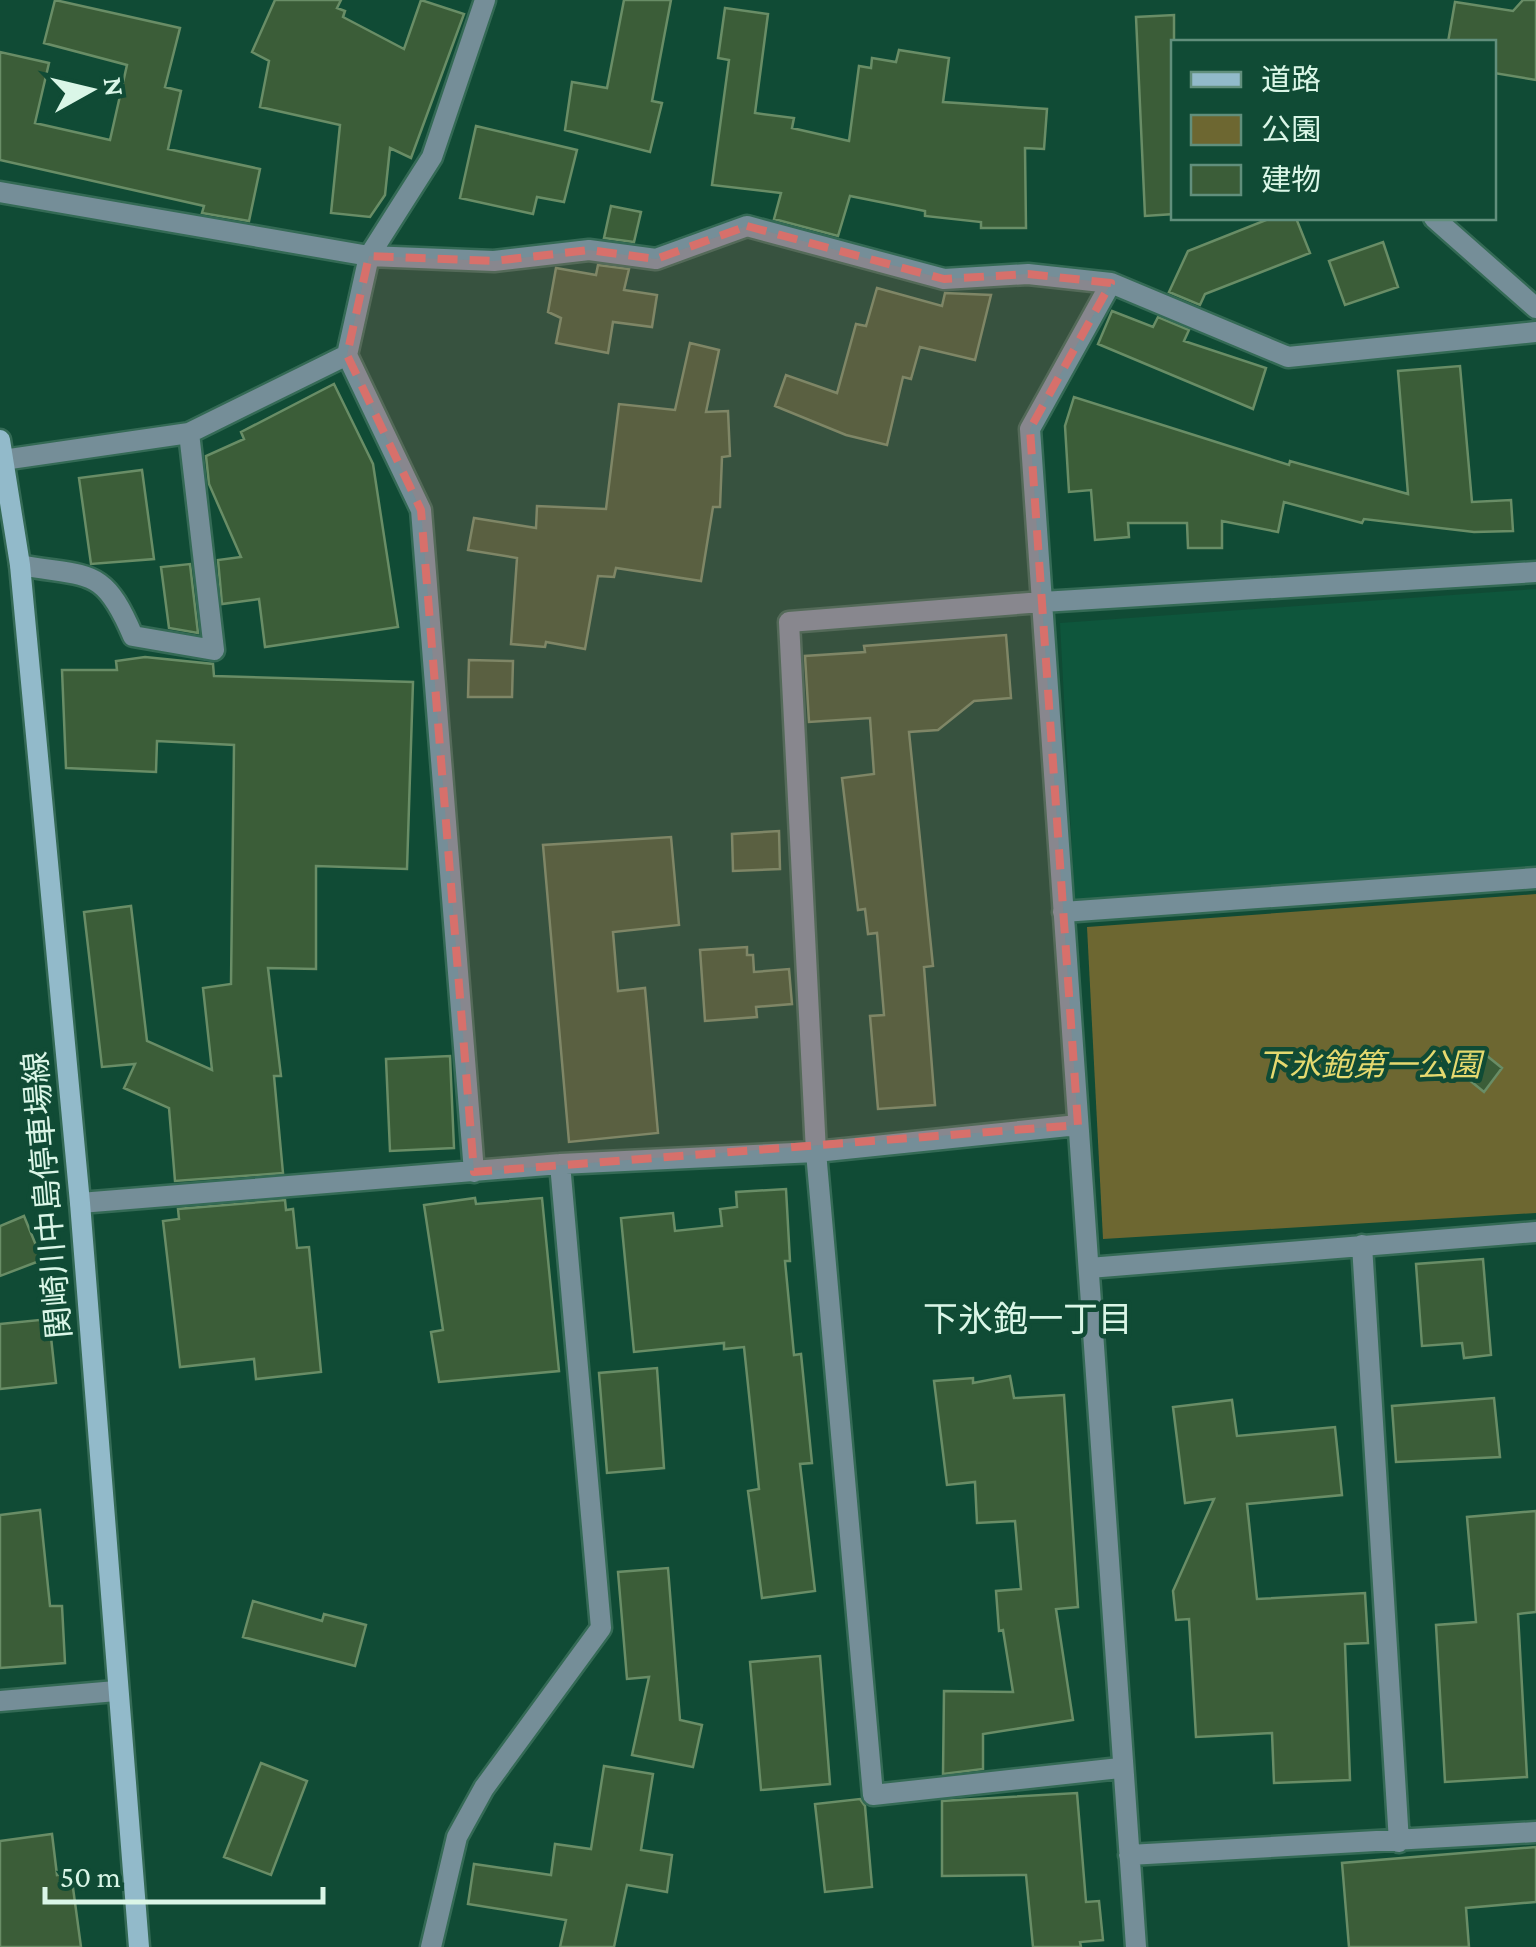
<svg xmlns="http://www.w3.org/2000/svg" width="1536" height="1947" font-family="'Crimson Pro','Noto Sans JP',serif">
<rect width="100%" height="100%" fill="#104b35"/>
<path fill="#0e563c" d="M1536,589V872L1075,906L1060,623Z"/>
<path fill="#6d6731" d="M1536,894V1213L1103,1239L1087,927Z"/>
<path fill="#3b5d38" stroke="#698d66" stroke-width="2.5" d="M55,0L180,28L165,87L181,91L168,149L260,169L249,221L202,213L204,206L0,160V52L49,63L35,123L110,140L127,65L44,43Z
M275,0H341L337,8L345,11L343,17L404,49L421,0L464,14L411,158L390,148L385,195L370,217L331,213L340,125L260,107L269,61L252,52Z
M624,0H671L652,101L662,103L650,152L565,130L572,82L607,88Z
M1523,0H1536V80L1494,73V42H1448L1455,2L1513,11Z
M725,8L768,14L755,113L794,118L792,128L849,141L859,66L871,68L872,58L896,62L899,50L949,58L943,102L1047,109L1044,149L1025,148L1026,228H981V222L925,216V211L850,196L838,236L774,219L781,193L712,185L729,60L718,58Z
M1174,15V214L1145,216L1136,17Z
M476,126L577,150L564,202L537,197L533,214L460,198Z
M611,206L641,212L634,242L604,238Z
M1271,218H1296L1310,253L1205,294L1200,305L1169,292L1188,251Z
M1383,242L1398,287L1345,305L1329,261Z
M598,265L629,269L624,290L657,295L652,327L613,322L608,353L556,343L561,318L548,312L556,268L596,275Z
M877,288L942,306L945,293L991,295L975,360L920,347L911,379L903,377L887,445L846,435L775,406L786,375L837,393L856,324L866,326Z
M1112,311L1153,327L1158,317L1189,330L1184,341L1266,368L1253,409L1098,344Z
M690,343L719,350L706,412L728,411L730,456L722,457L720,507H713L701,581L616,568L614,577L598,576L585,649L546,642L545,647L511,644L517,558L468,550L474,518L536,528L537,506L606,509L619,404L675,410Z
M1460,366L1472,502L1511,500L1513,531L1474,532L1364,519L1362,523L1284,502L1278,532L1222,521V548H1188L1187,523H1128L1129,537L1095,540L1091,490L1069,492L1065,426L1074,397L1289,465L1290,461L1408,494L1398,371Z
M334,384L373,464L398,627L265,647L259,599L222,604L218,560L241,557L209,484L206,456L244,439L241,432Z
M142,470L154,559L91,564L79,478Z
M190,564L198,633L169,628L161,567Z
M1006,635L1011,698L974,701L938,730L909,732L933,966L924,967L935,1105L878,1109L870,1016L884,1015L877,933L868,934L865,909L858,910L842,778L874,774L870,718L809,722L805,656L865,652L864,646Z
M145,657L213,664L214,676L413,682L407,869L316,866V969L268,968L281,1076H274L283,1173L175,1181L169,1108L124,1088L135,1064L102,1067L84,912L131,906L147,1041L212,1070L203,988L231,984L234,745L157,741L156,772L66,768L62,670H117L116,661Z
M469,660L513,661L512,697H468Z
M779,831L780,869L733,871L732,834Z
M671,837L679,925L613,932L618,991L645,988L658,1133L569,1142L543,845Z
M747,947V955H753L754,972L789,969L792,1004L756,1007L757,1017L705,1021L700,950Z
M1481,1051L1502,1068L1484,1092L1462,1074Z
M450,1056L454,1148L390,1151L386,1059Z
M786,1189L790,1261H785L794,1355L801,1354L812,1463L800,1464L815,1591L762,1598L748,1491L759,1489L744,1347L724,1349V1343L634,1352L621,1218L673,1213L675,1231L722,1226L720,1209L737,1207L736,1192Z
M475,1198L476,1204L542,1198L559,1371L439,1382L431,1332L443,1330L424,1205Z
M285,1200L286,1210L293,1209L297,1248L309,1247L321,1372L256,1379L254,1359L180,1367L163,1221L179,1219L178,1209Z
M24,1216L42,1260L0,1276V1226Z
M1483,1259L1491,1355L1464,1358L1462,1343L1422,1346L1416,1264Z
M49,1319L56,1383L0,1389V1324Z
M657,1368L664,1468L607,1473L599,1373Z
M1010,1376L1014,1398L1064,1395L1078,1607L1056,1609L1073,1720L983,1734V1769L943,1774L944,1691L1013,1692L1003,1630L999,1631L996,1591L1021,1589L1015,1521L977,1523L975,1482L947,1485L934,1381L973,1378V1383Z
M1494,1398L1500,1457L1396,1462L1392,1406Z
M1232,1400L1237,1436L1335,1427L1342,1495L1247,1504L1257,1599L1365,1593L1368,1643L1345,1644L1350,1780L1274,1783L1272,1733L1196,1737L1189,1619L1176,1620L1173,1591L1214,1499L1185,1503L1173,1407Z
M40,1510L50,1606H62L65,1663L0,1668V1515Z
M1536,1511V1612L1518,1614L1527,1777L1445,1782L1436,1625L1476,1622L1467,1517Z
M668,1568L680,1720L702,1725L693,1767L632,1755L649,1677L627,1679L618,1572Z
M253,1601L322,1621L324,1614L366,1625L355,1666L243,1637Z
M820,1656L830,1784L761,1790L750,1662Z
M261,1763L307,1781L271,1875L224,1857Z
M604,1766L653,1774L641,1850L672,1855L667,1892L627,1885L614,1947H560L566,1920L468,1904L474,1864L551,1875L555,1844L591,1849Z
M1077,1793L1086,1902L1099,1901L1103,1940L1080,1942L1081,1947H1033L1026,1875L942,1876V1801Z
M860,1799L865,1806L872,1887L825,1892L815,1804Z
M52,1834L57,1875L71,1873L81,1947H0V1841Z
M1536,1847V1902L1466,1908L1469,1947H1349L1342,1863Z"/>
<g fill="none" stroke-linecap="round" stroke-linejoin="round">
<g stroke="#346a55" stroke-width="25">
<path id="street" d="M0,192L369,256L494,261L589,250L656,259L747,226L944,279L1028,274L1111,283
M1434,218L1536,308
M347,355L369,256L432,157L485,0
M3,460L189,433L347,355L421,510L474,1172
M20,565C89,578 103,565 133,636L214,650L189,433
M1063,912L1536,878
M80,1203L560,1164L816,1152L1078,1125
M1362,1245L1399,1842
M1089,1268L1536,1232
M0,1701L116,1691
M1120,1768L873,1795L816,1152L789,622L1042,602L1030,429L1111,283L1288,357L1536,332
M1129,1855L1536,1832
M431,1947L457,1837L484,1788L601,1628L560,1164
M1136,1947L1042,602L1536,572"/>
</g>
<g stroke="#346a55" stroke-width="25">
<path id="secondary" d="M0,440L20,565L80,1203L139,1947"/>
</g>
<use href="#street" stroke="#758e98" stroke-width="20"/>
<use href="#secondary" stroke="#92baca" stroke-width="20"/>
</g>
<path fill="#d7706b" fill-opacity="0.2" stroke="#d7706b" stroke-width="8" stroke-dasharray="20 12" stroke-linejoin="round" d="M747,226L944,279L1028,274L1111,283L1030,429L1078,1125L474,1172L421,510L347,355L369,256L494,261L589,250L656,259Z"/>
<g text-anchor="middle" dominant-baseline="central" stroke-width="9" stroke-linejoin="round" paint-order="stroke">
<g font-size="32" font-style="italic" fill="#e5d96f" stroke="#104b35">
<text x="1369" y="1065">下氷鉋第一公園</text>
</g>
<g font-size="32" fill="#daf6e7" stroke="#104b35">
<text transform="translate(47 1195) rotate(-95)">関崎川中島停車場線</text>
</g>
<g font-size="35" fill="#daf6e7" stroke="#104b35">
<text x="1028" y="1319">下氷鉋一丁目</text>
</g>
</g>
<rect x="1171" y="40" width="325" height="180" fill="#104b35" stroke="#618f7c" stroke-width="2.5"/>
<rect x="1191" y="72" width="50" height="15" fill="#92baca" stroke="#618f7c" stroke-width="2.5"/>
<text x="1261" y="90" font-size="30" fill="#daf6e7">道路</text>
<rect x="1191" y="115" width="50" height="30" fill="#6d6731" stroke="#618f7c" stroke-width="2.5"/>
<text x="1261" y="140" font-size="30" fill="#daf6e7">公園</text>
<rect x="1191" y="165" width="50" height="30" fill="#3b5d38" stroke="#618f7c" stroke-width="2.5"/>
<text x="1261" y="190" font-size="30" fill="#daf6e7">建物</text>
<g transform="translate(90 90) rotate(82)" stroke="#104b35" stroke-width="8" paint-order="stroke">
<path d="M0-8L18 38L0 25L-18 38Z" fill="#daf6e7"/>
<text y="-15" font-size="28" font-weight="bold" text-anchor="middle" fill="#daf6e7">N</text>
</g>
<path d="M45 1887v15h278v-15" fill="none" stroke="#daf6e7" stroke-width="5"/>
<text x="60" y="1887" font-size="30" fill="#daf6e7" stroke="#104b35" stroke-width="8" paint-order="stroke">50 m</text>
</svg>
